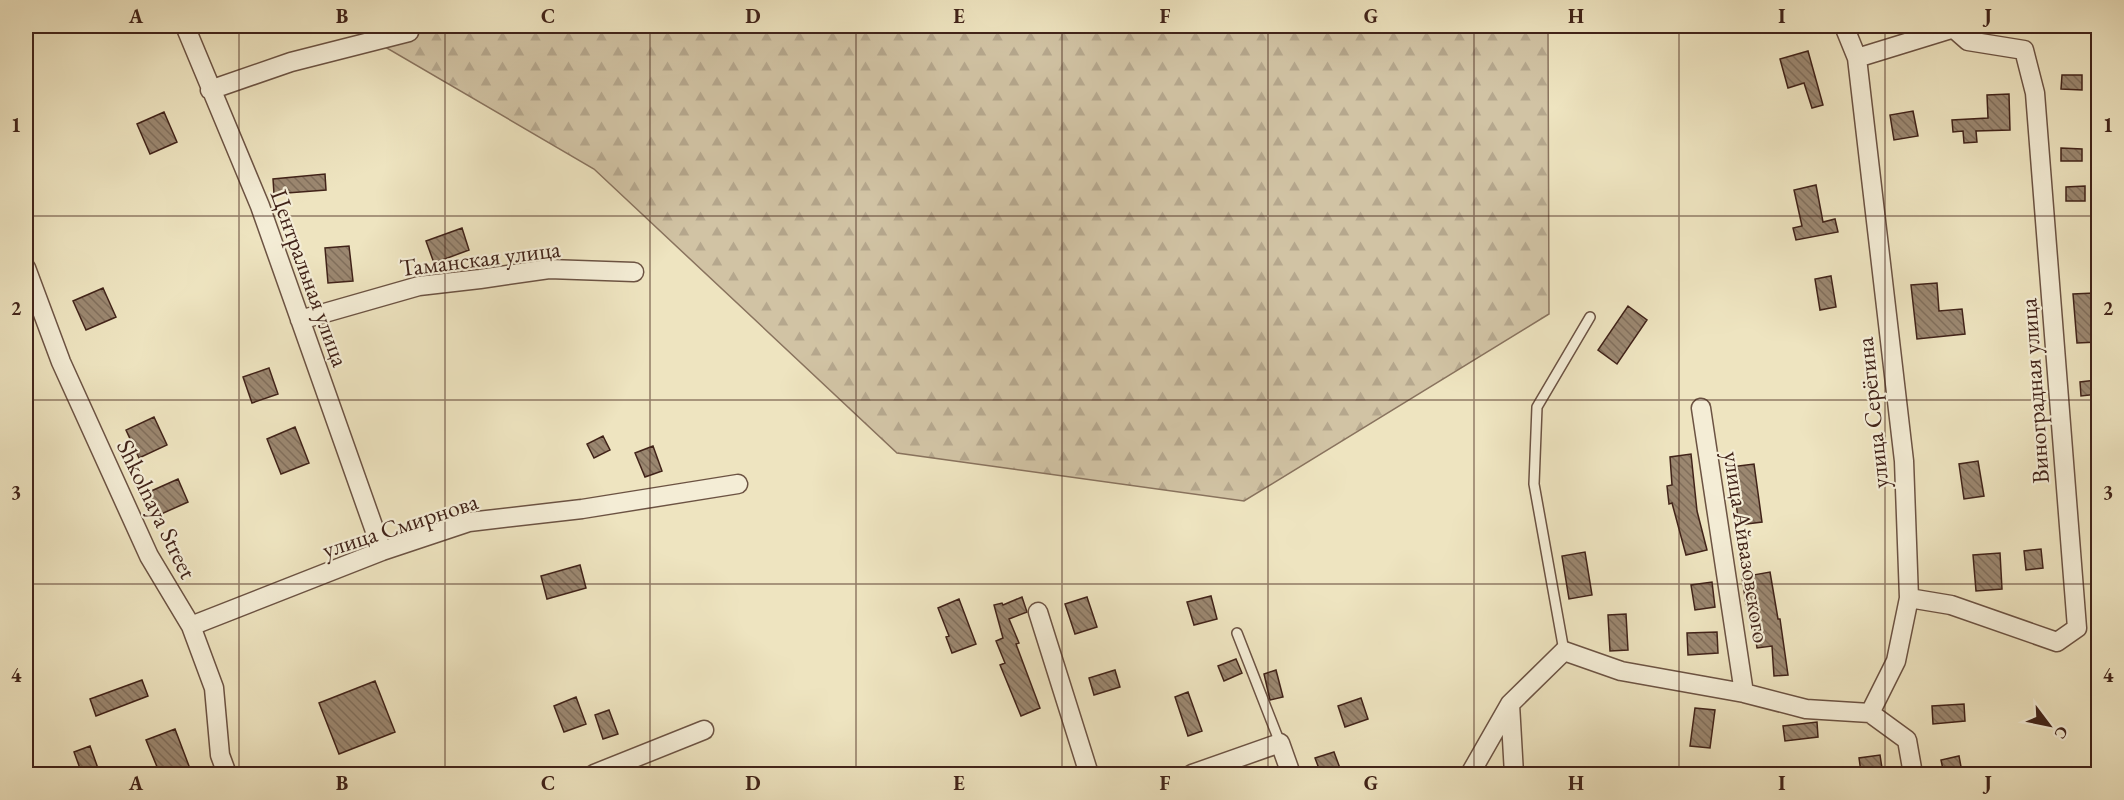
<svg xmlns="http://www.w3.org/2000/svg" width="2124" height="800" font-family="'EB Garamond',serif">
<defs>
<pattern id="forest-firs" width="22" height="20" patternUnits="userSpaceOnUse" patternTransform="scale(1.5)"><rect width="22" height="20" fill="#d1c3a4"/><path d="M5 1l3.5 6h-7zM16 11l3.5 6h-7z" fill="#b5a78d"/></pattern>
<pattern id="building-back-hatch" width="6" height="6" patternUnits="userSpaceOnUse" patternTransform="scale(1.5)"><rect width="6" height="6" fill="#9b8770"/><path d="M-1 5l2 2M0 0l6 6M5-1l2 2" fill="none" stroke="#806e5b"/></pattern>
</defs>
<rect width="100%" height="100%" fill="#eee4c0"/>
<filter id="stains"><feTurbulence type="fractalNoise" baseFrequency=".00333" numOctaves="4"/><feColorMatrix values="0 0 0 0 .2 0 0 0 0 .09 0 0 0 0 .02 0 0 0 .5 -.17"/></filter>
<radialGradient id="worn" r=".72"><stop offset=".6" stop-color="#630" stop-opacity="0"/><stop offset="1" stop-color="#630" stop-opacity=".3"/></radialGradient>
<path fill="url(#forest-firs)" stroke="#89735e" stroke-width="1.5" d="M349,26H1548L1549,314L1244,501L897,453L594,169Z"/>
<path fill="url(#building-back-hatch)" stroke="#412319" stroke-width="1.5" d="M1808,51L1823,105L1812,108L1804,83L1788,88L1780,59Z
M2062,75H2082V90L2061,89Z
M2009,94L2010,130L1976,131L1977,142L1964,143L1963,131L1953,132L1952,120L1988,118L1987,95Z
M1913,111L1918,136L1894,140L1890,115Z
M164,112L177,142L150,154L137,124Z
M2061,148L2082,149V161H2061Z
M325,174L326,190L274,194L273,179Z
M1816,185L1823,222L1835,219L1838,232L1796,240L1793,228L1802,226L1794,190Z
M2085,186V201H2066V187Z
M462,228L469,250L434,263L426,241Z
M349,246L353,281L328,283L325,248Z
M1831,276L1836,307L1820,310L1815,279Z
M1937,283L1939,311L1962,309L1965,334L1917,339L1911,285Z
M103,288L116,317L86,330L73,301Z
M2094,293L2096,327H2098V342L2077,343L2073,294Z
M1628,306L1647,320L1617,364L1598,350Z
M269,368L278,394L252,403L243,377Z
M2096,380L2098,394L2081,396L2080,382Z
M154,417L167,445L139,458L126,430Z
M295,427L309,463L281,474L267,439Z
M603,436L610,450L594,458L587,444Z
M653,446L662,471L645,477L635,453Z
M1691,454L1697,511L1707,550L1686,555L1672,503L1669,504L1667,486L1672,485L1670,457Z
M1978,461L1984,496L1964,499L1959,464Z
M1754,464L1762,522L1739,525L1731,467Z
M178,479L188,502L159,515L149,492Z
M2041,549L2043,568L2026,570L2024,551Z
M1585,552L1592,595L1569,599L1562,556Z
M2000,553L2002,589L1976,591L1973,555Z
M580,565L586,588L547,599L541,576Z
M1770,572L1778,619H1780L1788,675L1774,676L1772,646L1757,648L1751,603L1746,604L1742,577Z
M1712,582L1715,607L1695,610L1691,585Z
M1211,596L1217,619L1194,625L1187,602Z
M1022,597L1027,612L1009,619L1019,643L1016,644L1040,708L1021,716L1000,665L1005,663L996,641L1003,638L994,605L1002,603L1003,605Z
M1087,597L1097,627L1075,634L1065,604Z
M959,599L976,644L952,653L946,637L949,636L938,608Z
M1626,614L1628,650L1610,651L1608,615Z
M1717,632L1718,653L1688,655L1687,633Z
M1236,659L1242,673L1224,681L1218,666Z
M1115,670L1120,687L1094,695L1089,678Z
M1276,670L1283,697L1270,700L1264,674Z
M142,680L148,696L96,716L90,699Z
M375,681L395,732L339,754L319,703Z
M1188,692L1202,731L1188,736L1175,697Z
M576,697L586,724L564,732L554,706Z
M1361,698L1368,719L1345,727L1338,706Z
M1964,704L1965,721L1933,724L1932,706Z
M1695,708L1715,710L1710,748L1690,746Z
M609,710L618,734L603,739L595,715Z
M1817,722L1818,737L1785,741L1783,726Z
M175,729L192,774H160L146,740Z
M90,746L100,774H82L74,752Z
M1334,752L1341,771L1332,774H1321L1315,758Z
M1880,755L1882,768L1861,772L1859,758Z
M1959,756L1962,772L1944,774L1941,760Z"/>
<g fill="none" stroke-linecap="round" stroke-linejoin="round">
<g stroke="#6c5343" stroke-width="12">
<path id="lane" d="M1237,633L1280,743
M1564,651L1534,484L1537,407L1590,317"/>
</g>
<g stroke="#6c5343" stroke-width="21">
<path id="street" d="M185,26L260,206L382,551
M1844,26L1857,58L1904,461L1909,598L1896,661L1870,713
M1857,58L1961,26
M210,90L291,62L409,32
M26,268L61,362L149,556L191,626L214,688L220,755L227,774
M300,320L419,286L480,279L549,269L634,272
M1701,408L1744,693
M1909,598L1951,605L2057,642L2077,628L2035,93L2024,50L1968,41L1952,27
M1038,612L1089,774
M191,626L382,551L469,522L582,509L738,484
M1510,704L1514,774
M1870,713L1907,740L1913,774
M594,774L704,730
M1192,774L1280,743L1291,774
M1470,774L1510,704L1564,651L1621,671L1744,693L1806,709L1870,713"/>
</g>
<use href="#lane" stroke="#f4edd6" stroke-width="9"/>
<use href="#street" stroke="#f4edd6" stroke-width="18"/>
</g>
<path fill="none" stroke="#412319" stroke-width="1.5" stroke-opacity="0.55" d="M239,26V774M445,26V774M650,26V774M856,26V774M1062,26V774M1268,26V774M1474,26V774M1679,26V774M1885,26V774M26,216H2098M26,400H2098M26,584H2098"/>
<g text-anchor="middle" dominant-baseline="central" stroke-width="4.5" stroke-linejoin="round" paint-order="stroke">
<g font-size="24" fill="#412319" stroke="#f4edd6">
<text transform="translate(480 258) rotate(-7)">Таманская улица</text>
<text transform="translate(310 278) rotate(70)">Центральная улица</text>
<text transform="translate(2034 391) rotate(-94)">Виноградная улица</text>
<text transform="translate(1872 413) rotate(-96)">улица Серёгина</text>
<text transform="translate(157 509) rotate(64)">Shkolnaya Street</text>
<text transform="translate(400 525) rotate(-18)">улица Смирнова</text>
<text transform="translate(1747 547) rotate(81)">улица Айвазовского</text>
</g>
</g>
<rect width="2124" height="800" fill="none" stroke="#eee4c0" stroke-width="66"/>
<g transform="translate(2049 725) rotate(122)" stroke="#f4edd6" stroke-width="4.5" paint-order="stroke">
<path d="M0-4.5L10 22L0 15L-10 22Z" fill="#412319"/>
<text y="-9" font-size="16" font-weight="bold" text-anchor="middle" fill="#412319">С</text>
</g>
<rect x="33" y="33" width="2058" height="734" fill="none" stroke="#412319" stroke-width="2"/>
<g font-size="20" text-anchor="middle" font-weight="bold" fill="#412319">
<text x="136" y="23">A</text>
<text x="342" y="23">B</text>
<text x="548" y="23">C</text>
<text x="753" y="23">D</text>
<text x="959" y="23">E</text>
<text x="1165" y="23">F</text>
<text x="1371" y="23">G</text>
<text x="1576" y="23">H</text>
<text x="1782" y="23">I</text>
<text x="1988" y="23">J</text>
<text x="16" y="132">1</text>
<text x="2108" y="132">1</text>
<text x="16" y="315">2</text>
<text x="2108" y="315">2</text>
<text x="16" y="499">3</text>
<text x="2108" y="499">3</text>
<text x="16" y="682">4</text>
<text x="2108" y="682">4</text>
<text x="136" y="790">A</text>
<text x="342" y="790">B</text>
<text x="548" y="790">C</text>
<text x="753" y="790">D</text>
<text x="959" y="790">E</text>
<text x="1165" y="790">F</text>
<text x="1371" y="790">G</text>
<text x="1576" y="790">H</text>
<text x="1782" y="790">I</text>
<text x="1988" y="790">J</text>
</g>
<rect width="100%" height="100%" filter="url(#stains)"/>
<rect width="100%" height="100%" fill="url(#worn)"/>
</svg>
